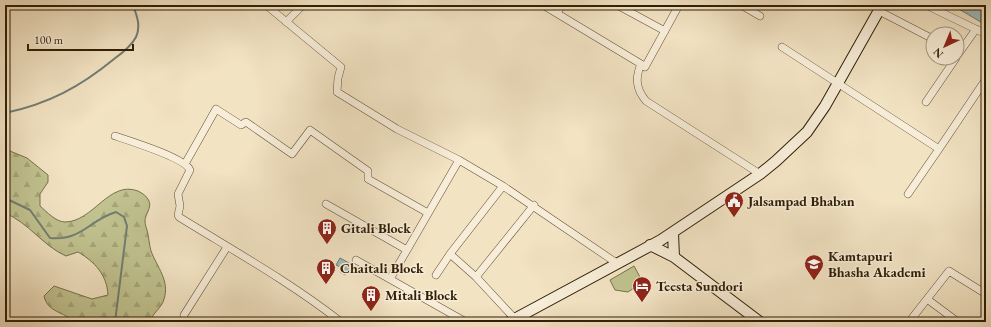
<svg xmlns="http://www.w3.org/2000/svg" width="991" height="327" font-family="'EB Garamond',serif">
<defs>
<pattern id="forest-firs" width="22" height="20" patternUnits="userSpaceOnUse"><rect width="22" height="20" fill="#c0c28f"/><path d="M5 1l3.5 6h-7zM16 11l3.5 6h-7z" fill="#a5a67a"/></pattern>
</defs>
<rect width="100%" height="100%" fill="#f2e3c3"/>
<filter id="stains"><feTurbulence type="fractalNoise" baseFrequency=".005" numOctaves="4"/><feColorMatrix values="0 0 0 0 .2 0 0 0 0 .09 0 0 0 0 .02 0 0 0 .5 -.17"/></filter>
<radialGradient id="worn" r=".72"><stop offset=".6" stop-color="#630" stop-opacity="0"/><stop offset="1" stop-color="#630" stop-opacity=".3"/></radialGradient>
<path fill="url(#forest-firs)" stroke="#78704b" d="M5,149L27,158L48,175V182L40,194V206C47,212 56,222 65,222C93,222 109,180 138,191C142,193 147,196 149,201C152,208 145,214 145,221C145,224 146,227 147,230C149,237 149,244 151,251C157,267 170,281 164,299C162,308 152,313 150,322H75C63,311 48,313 44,296L54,286L92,299L108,295C107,275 95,262 78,252L66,256C43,246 29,223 5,213Z"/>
<path fill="#c0c28f" stroke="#78704b" d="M634,266L640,277L637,286L628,292L615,290L610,280Z"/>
<path fill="#9ebcbc" stroke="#727d74" d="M952,5H986V25Z
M340,258L351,264L345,275L340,272L342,268L336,265Z"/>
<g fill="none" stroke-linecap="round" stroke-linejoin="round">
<path stroke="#727d74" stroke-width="2" d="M5,113C48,104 80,87 114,59C121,54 132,45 136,37C141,26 137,16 133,5
M5,198L30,210L50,238C82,241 89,220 116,212L124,217L127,226L115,322"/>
<g stroke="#605036" stroke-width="8">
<path id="street" d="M266,5L341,67L338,78L337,92L397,129L459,160L503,186L618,264
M543,5L641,64C635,78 636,89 646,101L760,174
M617,5L665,31
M741,5L760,16
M926,5L986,34
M879,11L933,39
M557,13L562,5
M286,22L303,5
M782,47L939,149L986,79
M957,56L976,29
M641,64L645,67L679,5
M926,102L956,58
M115,136C130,141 185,158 190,170L178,194L180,206L178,215L179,217C234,251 290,282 341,322
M185,164L216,109L241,125L246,122L292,154L310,130L368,171V179L428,213
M503,186L450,254L476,277L515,319
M908,194L939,149
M326,204L407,250L459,160
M356,260L466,322
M436,275L450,254
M476,277L534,205
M390,279L407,250
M927,299L958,322
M184,315L227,247
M909,322L949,271L986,294"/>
</g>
<g stroke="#301f07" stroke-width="12">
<path id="secondary" d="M673,233L674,257
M650,245L674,257L760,322
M509,322L661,240L760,174L776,161L807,132L825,106L882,5"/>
</g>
<use href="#street" stroke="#f7edd8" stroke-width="7"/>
<use href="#secondary" stroke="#f7edd8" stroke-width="10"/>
</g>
<defs>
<g id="civic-pin" transform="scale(1)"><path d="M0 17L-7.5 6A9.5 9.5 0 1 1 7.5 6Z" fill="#8f2418" stroke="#f7edd8"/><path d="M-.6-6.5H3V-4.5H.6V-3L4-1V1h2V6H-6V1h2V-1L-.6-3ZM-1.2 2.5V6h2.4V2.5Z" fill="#fff"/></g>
<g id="building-pin" transform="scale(1)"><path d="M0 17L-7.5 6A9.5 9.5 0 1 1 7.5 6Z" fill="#8f2418" stroke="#f7edd8"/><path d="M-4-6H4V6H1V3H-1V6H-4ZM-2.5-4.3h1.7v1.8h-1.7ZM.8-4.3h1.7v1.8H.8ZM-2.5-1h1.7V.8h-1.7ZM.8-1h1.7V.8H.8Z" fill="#fff"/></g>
<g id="university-pin" transform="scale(1)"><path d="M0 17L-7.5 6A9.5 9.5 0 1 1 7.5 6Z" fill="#8f2418" stroke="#f7edd8"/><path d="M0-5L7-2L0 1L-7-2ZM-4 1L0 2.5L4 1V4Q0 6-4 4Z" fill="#fff"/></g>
<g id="hotel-pin" transform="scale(1)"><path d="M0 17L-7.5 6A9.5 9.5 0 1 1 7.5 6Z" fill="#8f2418" stroke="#f7edd8"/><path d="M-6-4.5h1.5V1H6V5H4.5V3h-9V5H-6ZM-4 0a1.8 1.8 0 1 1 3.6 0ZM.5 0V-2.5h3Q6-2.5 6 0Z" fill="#fff"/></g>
</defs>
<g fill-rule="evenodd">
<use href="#civic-pin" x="734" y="201"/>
<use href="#building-pin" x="327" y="228"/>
<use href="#university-pin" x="814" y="264"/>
<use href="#building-pin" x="326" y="268"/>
<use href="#hotel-pin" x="642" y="286"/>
<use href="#building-pin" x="371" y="295"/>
</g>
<g text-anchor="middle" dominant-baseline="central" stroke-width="3" stroke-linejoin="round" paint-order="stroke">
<g font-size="14" font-weight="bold" fill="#301f07" stroke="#f7edd8" text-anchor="start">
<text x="748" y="201">Jalsampad Bhaban</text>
<text x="341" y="228">Gitali Block</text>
<text x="828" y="256">Kamtapuri<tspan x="828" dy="16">Bhasha Akademi</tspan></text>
<text x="340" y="268">Chaitali Block</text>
<text x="656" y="286">Teesta Sundori</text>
<text x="385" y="295">Mitali Block</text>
</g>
</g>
<rect width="991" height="327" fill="none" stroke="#f2e3c3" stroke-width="20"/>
<rect x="6" y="6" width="979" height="315" fill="none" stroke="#301f07" stroke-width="2"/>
<rect x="10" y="10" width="971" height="307" fill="none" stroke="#301f07"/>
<g transform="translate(945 46) rotate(224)"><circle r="19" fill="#f7edd8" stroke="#a79b84"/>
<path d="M0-3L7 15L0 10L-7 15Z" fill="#8f2418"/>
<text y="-6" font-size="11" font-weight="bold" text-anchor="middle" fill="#301f07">N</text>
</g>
<path d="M28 44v6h105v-6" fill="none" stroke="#301f07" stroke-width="2"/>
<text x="34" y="44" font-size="12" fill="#301f07" stroke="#f7edd8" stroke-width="3" paint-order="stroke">100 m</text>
<rect width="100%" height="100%" filter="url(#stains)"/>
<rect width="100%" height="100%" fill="url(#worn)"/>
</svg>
